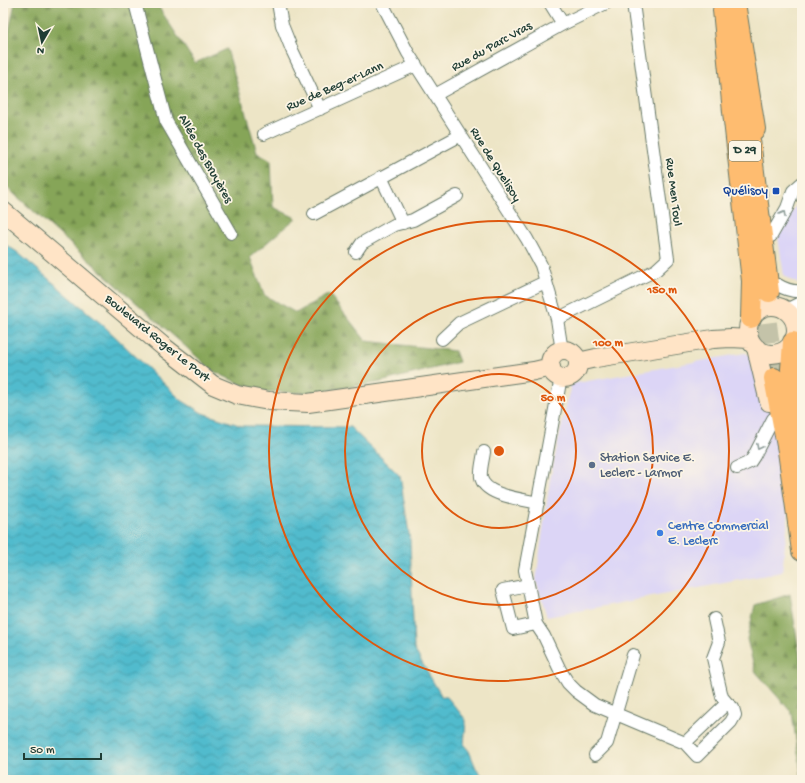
<svg xmlns="http://www.w3.org/2000/svg" width="805" height="783" font-family="'Gochi Hand',sans-serif">
<defs>
<pattern id="forest-firs" width="22" height="20" patternUnits="userSpaceOnUse"><rect width="22" height="20" fill="#86a558"/><path d="M5 1l3.5 6h-7zM16 11l3.5 6h-7z" fill="#6d884a"/></pattern>
<pattern id="water-waves" width="16" height="10" patternUnits="userSpaceOnUse"><rect width="16" height="10" fill="#51bbcd"/><path d="M0 5q4-4 8 0t8 0" fill="none" stroke="#4399a7"/></pattern>
</defs>
<rect width="100%" height="100%" fill="#fcf5e5"/>
<filter id="ink" filterUnits="userSpaceOnUse"><feTurbulence type="fractalNoise" baseFrequency=".025" numOctaves="2"/><feDisplacementMap in="SourceGraphic" scale="8" xChannelSelector="R" yChannelSelector="G"/><feConvolveMatrix kernelMatrix="1 2 1 2 8 2 1 2 1" color-interpolation-filters="sRGB"/></filter>
<filter id="wash" filterUnits="userSpaceOnUse"><feTurbulence type="fractalNoise" baseFrequency=".012" numOctaves="4" result="noise"/><feDisplacementMap in="SourceGraphic" scale="16" xChannelSelector="R" yChannelSelector="G"/><feGaussianBlur stdDeviation="0.9" result="paint"/><feColorMatrix in="noise" values="0 0 0 0 0 0 0 0 0 0 0 0 0 0 0 0 0 1.4 0 .05"/><feComposite in="paint" operator="in"/></filter>
<g filter="url(#wash)">
<rect width="100%" height="100%" fill="#ede5c6"/>
<path fill="#dcd5f6" d="M802,198V296L800,285L784,276L778,237L796,205Z
M745,353L763,361H774L791,360L802,353V393L782,572L547,617L536,580L550,479L571,384Z"/>
<path fill="url(#forest-firs)" stroke="#527146" d="M15,3H158V6L195,63L227,49L257,152L271,160L273,207L296,218L250,257L264,295L296,313L329,294L366,341L455,351L459,362L376,383L308,393L256,391L213,371L3,184V59Z
M790,594L802,671V780L792,713L755,671L747,639L755,605Z"/>
<path fill="url(#water-waves)" stroke="#387c80" d="M3,243L17,252L104,326L181,400L202,413L242,426L350,427L400,476L410,540L414,649L442,697H447L466,720L464,745L469,751L476,768L486,780H3Z"/>
</g>
<g filter="url(#ink)">
<g fill="none" stroke-linecap="round" stroke-linejoin="round">
<path stroke="#c4c3a9" stroke-width="20" stroke-dasharray="20 10" stroke-linecap="butt" d="M763,293L774,378"/>
<g stroke="#677867" stroke-width="14">
<path id="street" d="M135,3L166,121L231,233
M278,3L282,25L292,50L320,109
M382,3L408,53L527,239L541,265L557,319L562,351
M550,3L563,24
M435,95L563,24L606,3
M264,134L416,65
M381,177L403,223
M314,214L461,135
M771,236L787,208L793,191L802,183
M356,252L362,243L394,225L413,220L457,196
M778,285C786,290 793,292 802,291
M786,310L802,302
M557,319L656,270L668,259L633,3
M796,334L802,324
M442,339L459,323L545,282
M561,377L525,570L536,624L544,636L560,670L568,683L576,691L595,705L685,743L727,703L722,697L713,658L719,642L714,619
M484,452C483,460 480,470 481,477C484,496 523,499 538,503
M737,468L750,462L754,456L773,419
M528,585L503,590L513,629L536,624
M685,743L697,756L731,722L735,715L733,708L727,703
M595,755L607,743L633,655"/>
</g>
<g stroke="#677867" stroke-width="20">
<path id="secondary" d="M3,211L164,347L213,385L237,395L269,401L308,403L534,371L551,367
M748 330a24 24 0 1 1 48 0a24 24 0 1 1-48 0Z
M756,348L769,402
M550 364a14 14 0 1 1 28 0a14 14 0 1 1-28 0Z
M578,362L596,358L713,339L731,338L749,339"/>
</g>
<g stroke="#677867" stroke-width="22">
<path id="primary" d="M735,3L755,129
M723,10L733,112L752,281L751,318
M747,116L769,292
M793,342L791,369L802,452
M774,378L788,451L802,551"/>
</g>
<use href="#street" stroke="#fff" stroke-width="12"/>
<use href="#secondary" stroke="#ffe4c6" stroke-width="18"/>
<use href="#primary" stroke="#febc70" stroke-width="20"/>
</g>
<defs><path id="oneway-chevron" d="M-2-3.5L2.5 0L-2 3.5" fill="none" stroke-width="1.6" stroke-linecap="round" stroke-linejoin="round"/></defs>
<g stroke="#8f9e9a">
<use href="#oneway-chevron" transform="translate(783 214) rotate(-61)"/>
<use href="#oneway-chevron" transform="translate(759 447) rotate(117)"/>
</g>
</g>
<g fill="none" stroke="#de580e" stroke-width="2">
<circle cx="499" cy="451" r="77"/>
<circle cx="499" cy="451" r="154"/>
<circle cx="499" cy="451" r="230"/>
</g>
<rect fill="#1a4fb4" stroke="#fcf5e5" stroke-width="1.5" x="772" y="187" width="8" height="8" rx="2"/>
<circle fill="#5c6f8a" stroke="#fcf5e5" stroke-width="1.5" cx="592" cy="465" r="4"/>
<circle fill="#3f7fe0" stroke="#fcf5e5" stroke-width="1.5" cx="660" cy="533" r="4"/>
<g text-anchor="middle" dominant-baseline="central" stroke-width="3.5" stroke-linejoin="round" paint-order="stroke">
<rect fill="#fcf5e5" stroke="#617469" stroke-width="1" x="729" y="141" width="32" height="20" rx="3"/>
<g font-size="12" font-weight="bold" fill="#1f3d34">
<text x="745" y="151">D 29</text>
</g>
<g font-size="13" fill="#1f3d34" stroke="#fcf5e5">
<text transform="translate(492 47) rotate(-29)">Rue du Parc Vras</text>
<text transform="translate(335 87) rotate(-24)">Rue de Beg-er-Lann</text>
<text transform="translate(205 159) rotate(61)">Allée des Bruyères</text>
<text transform="translate(495 165) rotate(58)">Rue de Quelisoy</text>
<text transform="translate(673 192) rotate(83)">Rue Men Toul</text>
<text transform="translate(157 339) rotate(39)">Boulevard Roger Le Port</text>
</g>
<g font-size="13" fill="#164399" stroke="#fcf5e5" text-anchor="end">
<text x="768" y="191">Quélisoy</text>
</g>
<g font-size="13" fill="#4e5e75" stroke="#fcf5e5" text-anchor="start">
<text x="600" y="458">Station Service E.<tspan x="600" dy="15">Leclerc - Larmor</tspan></text>
</g>
<g font-size="13" fill="#366cbe" stroke="#fcf5e5" text-anchor="start">
<text x="668" y="526">Centre Commercial<tspan x="668" dy="15">E. Leclerc</tspan></text>
</g>
</g>
<circle cx="499" cy="451" r="6" fill="#de580e" stroke="#fcf5e5" stroke-width="2"/>
<g font-size="12" text-anchor="middle" font-weight="bold" fill="#de580e" stroke="#fcf5e5" stroke-width="3.5" stroke-linejoin="round" paint-order="stroke">
<text x="662" y="293">150 m</text>
<text x="608" y="346">100 m</text>
<text x="553" y="401">50 m</text>
</g>
<rect width="805" height="783" fill="none" stroke="#fcf5e5" stroke-width="16"/>
<g transform="translate(42 42) rotate(189)" stroke="#fcf5e5" stroke-width="3" paint-order="stroke">
<path d="M0-3L7 15L0 10L-7 15Z" fill="#1f3d34"/>
<text y="-6" font-size="11" font-weight="bold" text-anchor="middle" fill="#1f3d34">N</text>
</g>
<path d="M24 753v6h77v-6" fill="none" stroke="#1f3d34" stroke-width="2"/>
<text x="30" y="753" font-size="12" fill="#1f3d34" stroke="#fcf5e5" stroke-width="3" paint-order="stroke">50 m</text>
</svg>
